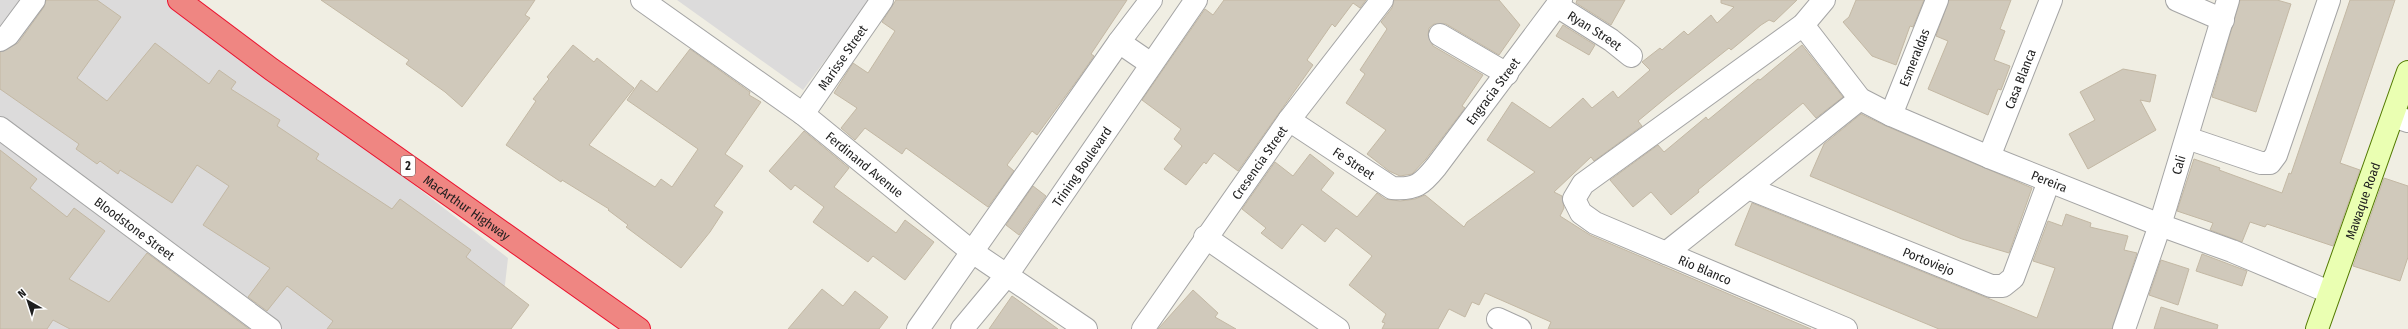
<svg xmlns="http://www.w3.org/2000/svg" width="2408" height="329" font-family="'Fira Sans Condensed',sans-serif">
<rect width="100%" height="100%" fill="#f0eee3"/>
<path fill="#dcdbdb" d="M0,0H176L508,258L500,329H0Z
M677,0H870L803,90Z"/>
<path fill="#d0c9bb" stroke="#c3b8a4" d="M46,0H97L121,17L77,78L107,101L155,43L209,84L219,70L236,82L231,89L280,120L277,126L319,154L316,159L392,209L400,199L471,250L466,257L529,305L511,329H327L333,321L287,286L267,311L248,297L270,268L203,225L229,186L197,165L172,203L120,170L118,174L100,161L97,164L76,149L79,144L0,89V52L18,43L44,7Z
M321,0H535L525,15L530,18L462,107L445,92L406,64L409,60Z
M896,0H1127L1091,54L1094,56L1078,79L1037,135L1032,131L1007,165L1014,171L988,207L906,148L902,154L865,128L855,140L841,128L857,108L834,93L853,63L868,73L895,31L882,22Z
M1224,0H1366L1360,8L1353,3L1335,27L1332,24L1307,60L1313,65L1238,171L1214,153L1206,164L1204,162L1186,185L1164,169L1182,146L1174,139L1181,129L1142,100L1205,9L1213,15Z
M1394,0H1499L1520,25L1499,55L1446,24H1434L1429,28L1428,35L1433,46L1483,75L1462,106L1465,108L1426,159L1412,174L1400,176L1389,171L1367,154L1386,130L1346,103L1365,74L1360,70L1387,29L1381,22L1392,8Z
M1577,0H1625L1611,25L1576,3Z
M1721,0H1797L1774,22L1769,20L1761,25L1731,50L1729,48L1667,97L1638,121L1642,126L1594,161L1591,157L1554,192L1562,196L1564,208L1560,216L1590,235L1811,329H1548L1551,322L1485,293L1479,305L1472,302L1465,317L1449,309L1438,329H1382L1385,323L1382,322L1386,314L1349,285L1372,256L1338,229L1336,228L1325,242L1302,224L1282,249L1261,233L1266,228L1242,209L1275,162L1293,176L1310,154L1334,173L1321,190L1357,217L1377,193L1385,199L1400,201L1415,199L1425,195L1464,227L1467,222L1535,172L1487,140L1512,102L1550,128L1583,98L1592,108L1613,91L1618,98L1650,70L1642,62L1660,48L1662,50L1684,31L1688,35L1711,15L1717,23L1734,7L1721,3Z
M1856,0H1924L1913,27L1910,26L1896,65L1872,56L1843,22L1849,17Z
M1949,0H2011L2000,29L2005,31L1994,60L2010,66L2001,90L1998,89L1988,115L1928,89L1948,41L1936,36Z
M2240,0H2277L2291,4L2256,112L2212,97Z
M2350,0H2395L2340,163L2360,170L2333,246L2267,224L2265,227L2250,222L2242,242L2210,230L2213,223L2177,211L2194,159L2220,168L2219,170L2282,193L2289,173L2291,174Z
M1563,25L1595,45L1589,55L1556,36Z
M573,45L594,62L597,58L634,88L589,145L655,187L661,179L672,187L698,149L627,100L641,80L657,92L690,49L750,92L749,95L761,102L725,154L743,166L714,206L723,212L710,232L681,268L626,227L628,225L608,210L609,209L562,180L561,182L506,145L536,101L533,99L549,79L547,77Z
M1802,45L1843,97L1816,118L1803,103L1698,190L1699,192L1671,215L1651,192L1633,207L1610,180L1658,145L1664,152L1706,117L1708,120L1758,79L1760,80Z
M2123,69L2156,75L2150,102L2140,100L2156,130L2088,169L2069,134L2095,120L2080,92Z
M1861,114L1886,126L2032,188L2009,253L1962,239L1810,176L1824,144Z
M804,131L849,168L834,187L896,233L905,220L934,242L905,280L873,256L868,262L813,222L824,207L795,185L791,190L769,171Z
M0,150L37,179L30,188L67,217L74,208L105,231L69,279L109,302L147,253L249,329H70L53,320L47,329H0Z
M2384,178L2408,186V257L2400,281L2353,266Z
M1033,186L1046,196L1019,235L1006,225Z
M1752,203L2037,318L2055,268L2033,261L2048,221L2062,226L2066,214L2091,223L2090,227L2128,236L2124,250L2137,253L2112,329H1939L1735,245Z
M2202,254L2247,271L2242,286L2196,271Z
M2161,260L2189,269L2178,305L2149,295Z
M822,289L843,306L855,291L888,317L879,329H788Z
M1193,290L1218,313L1215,317L1236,329H1158Z
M1012,296L1058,329H989Z
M2161,307L2218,325L2217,329H2154Z"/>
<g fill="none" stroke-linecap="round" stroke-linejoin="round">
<g stroke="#a5a5a5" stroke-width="24">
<g id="street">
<path id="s1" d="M642,0L803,114L971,251L1086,329"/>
<path id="s2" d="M1824,0L1803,25L1583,184L1574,199L1581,213L1595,223L1846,329"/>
<path d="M2177,0L2223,20"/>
<path id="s3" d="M1557,6L1611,40L1631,56"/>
<path id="s4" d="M1803,25L1860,99L1891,115L1989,157L2160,225L2232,251L2329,292"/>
<path d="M1440,35L1507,74"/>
<path d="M0,40L8,35L34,0"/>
<path d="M1119,42L1151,64"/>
<path id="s5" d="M803,114L882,0"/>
<path id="s6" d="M1891,115L1937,0"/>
<path d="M2393,116L2408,121"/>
<path id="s7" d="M1289,120L1392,188C1416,190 1422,184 1436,167L1561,0"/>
<path id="s8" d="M0,128L270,329"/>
<path d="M2187,138L2261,163H2270L2276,155L2329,0"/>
<path id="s9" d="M1989,157L2051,0"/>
<path id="s10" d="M1748,188L1991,286H2003L2013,278L2049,181"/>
<path d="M1205,237L1338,329"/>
<path d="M1666,253L1860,99"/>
<path d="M1498,319L1520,329"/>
<path d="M918,329L1119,42L1151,0"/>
<path id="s11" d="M962,329L1007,275L1196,0"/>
<path id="s12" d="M1143,329L1289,120L1382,0"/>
<path id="s13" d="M2124,329L2160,225L2228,0"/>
</g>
</g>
<g stroke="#527a00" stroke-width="24">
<g id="secondary">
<path id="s14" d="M2317,329L2408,72"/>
</g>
</g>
<g stroke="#eb122e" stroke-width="24">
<g id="highway">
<path id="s15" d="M179,0L271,69L639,329"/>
</g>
</g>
<use href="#street" stroke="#fff" stroke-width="22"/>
<use href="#secondary" stroke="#eaffb2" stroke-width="22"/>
<use href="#highway" stroke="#ef8682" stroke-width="22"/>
</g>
<g text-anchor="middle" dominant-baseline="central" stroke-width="3" stroke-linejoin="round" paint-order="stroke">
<rect fill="#fff" stroke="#626262" stroke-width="1" x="401" y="156" width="14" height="20" rx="3"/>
<g font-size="12" font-weight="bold" fill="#1e1e1e">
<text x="408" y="166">2</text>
</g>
<g font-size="13" fill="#1e1e1e" stroke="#fff">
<text stroke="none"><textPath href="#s3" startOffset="45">Ryan Street</textPath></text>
<text stroke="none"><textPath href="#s5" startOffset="69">Marisse Street</textPath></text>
<text stroke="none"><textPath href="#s6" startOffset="62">Esmeraldas</textPath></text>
<text stroke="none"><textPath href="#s9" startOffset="84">Casa Blanca</textPath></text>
<text stroke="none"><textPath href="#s7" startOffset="270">Engracia Street</textPath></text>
<text stroke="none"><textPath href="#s12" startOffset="203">Cresencia Street</textPath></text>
<text stroke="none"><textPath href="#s7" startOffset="78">Fe Street</textPath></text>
<text stroke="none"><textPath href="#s1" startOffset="277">Ferdinand Avenue</textPath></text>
<text stroke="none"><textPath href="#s13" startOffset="173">Cali</textPath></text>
<text stroke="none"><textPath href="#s11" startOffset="202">Trining Boulevard</textPath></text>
<text stroke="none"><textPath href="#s4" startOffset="300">Pereira</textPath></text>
<text stroke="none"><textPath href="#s14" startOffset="136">Mawaque Road</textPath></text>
<text stroke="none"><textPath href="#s15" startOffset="355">MacArthur Highway</textPath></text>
<text stroke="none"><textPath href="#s8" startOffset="168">Bloodstone Street</textPath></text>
<text stroke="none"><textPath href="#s10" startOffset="195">Portoviejo</textPath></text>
<text stroke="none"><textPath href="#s2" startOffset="474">Rio Blanco</textPath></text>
</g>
</g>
<g transform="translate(28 301) rotate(321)" stroke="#ffffff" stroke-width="3" paint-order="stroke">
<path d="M0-3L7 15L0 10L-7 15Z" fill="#1e1e1e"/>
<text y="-6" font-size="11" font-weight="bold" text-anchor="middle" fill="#1e1e1e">N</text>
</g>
</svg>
